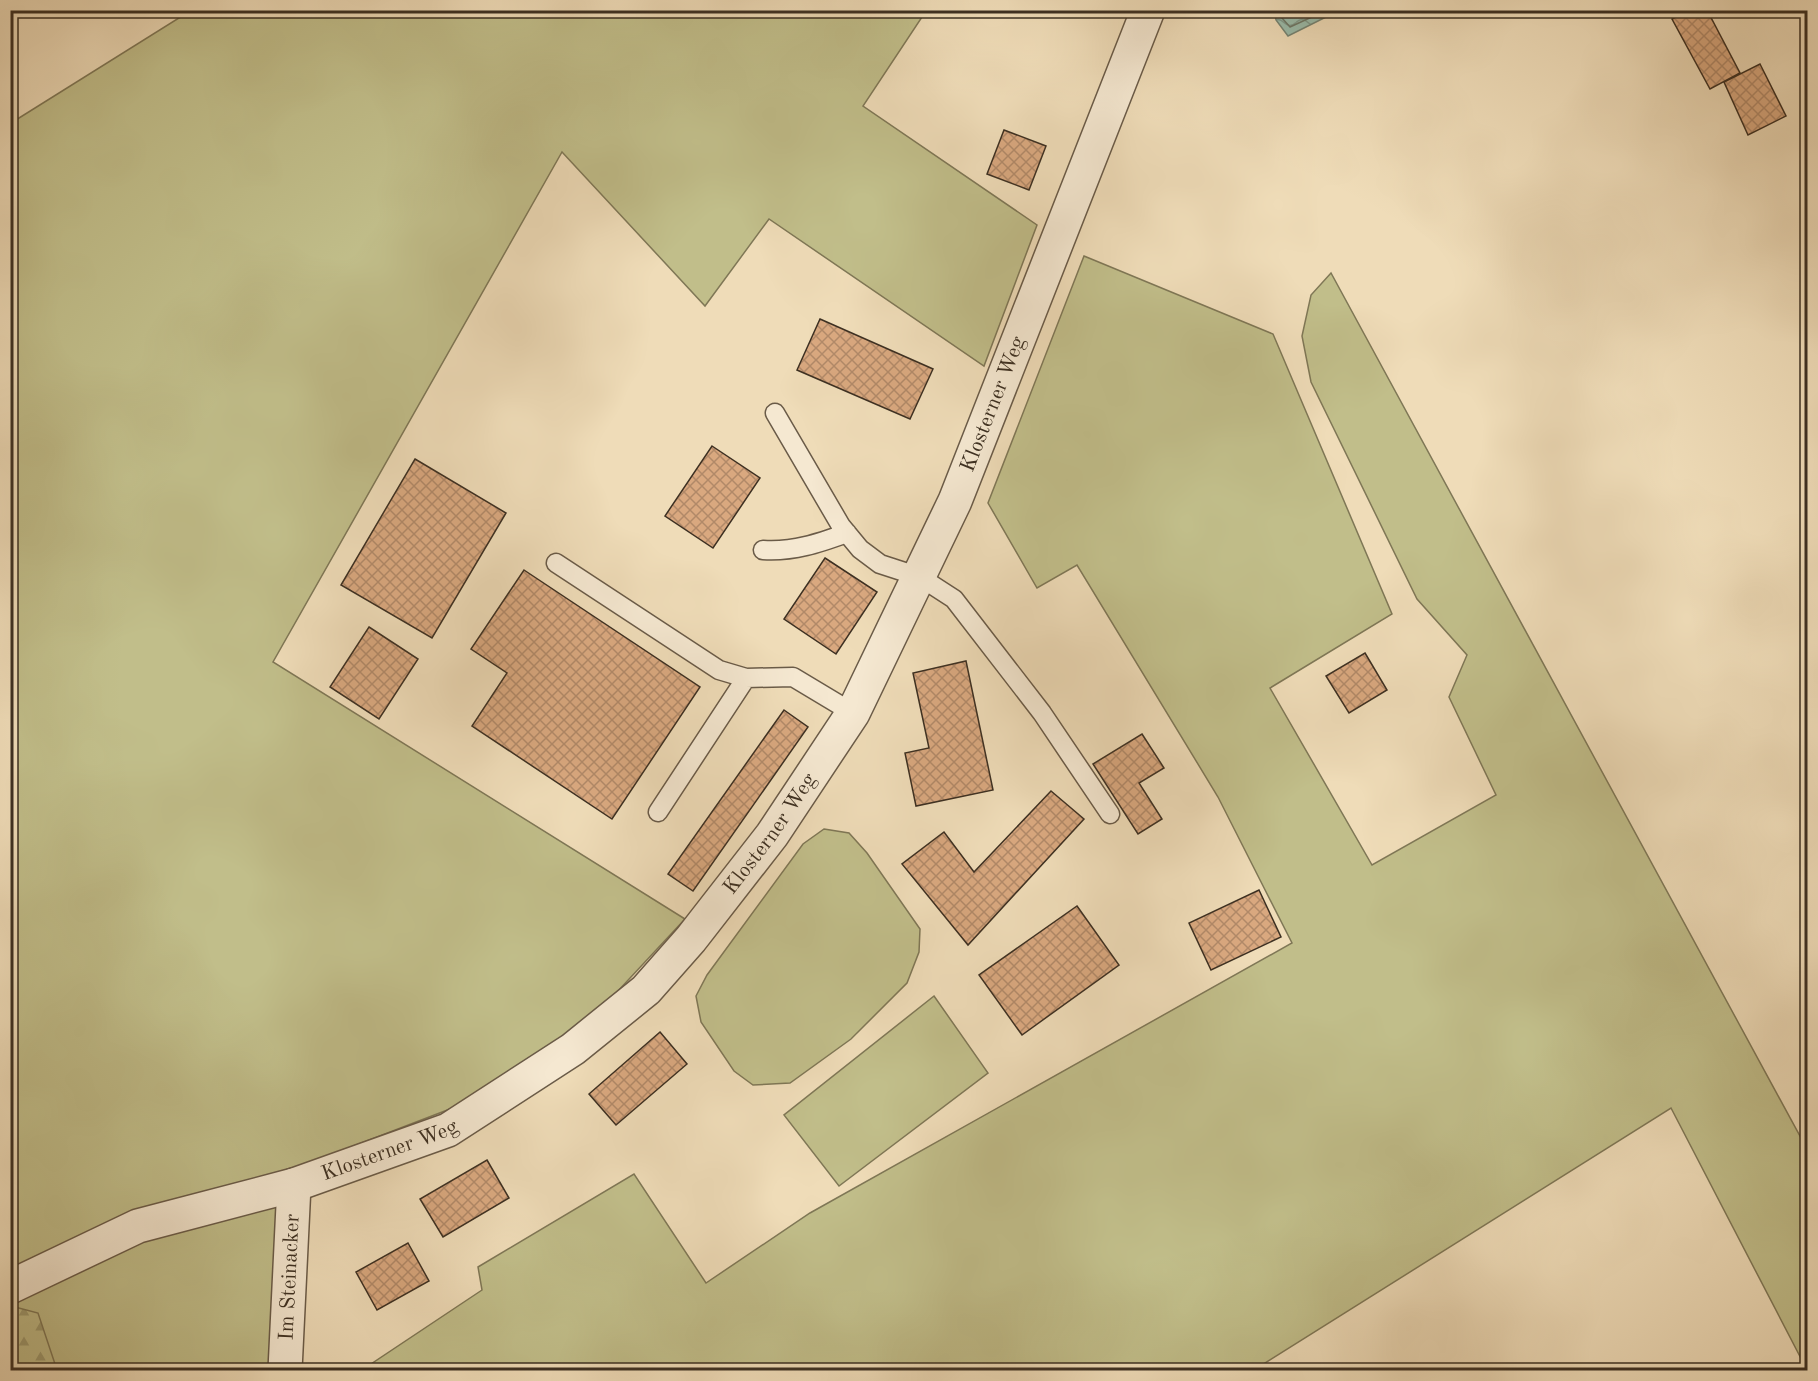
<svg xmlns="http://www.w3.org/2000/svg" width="1818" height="1381" font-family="'Old Standard TT',serif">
<defs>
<pattern id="forest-firs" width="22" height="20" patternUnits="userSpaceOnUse" patternTransform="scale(1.5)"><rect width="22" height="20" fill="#c1be8a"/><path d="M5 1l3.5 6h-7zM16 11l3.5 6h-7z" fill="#9e9b70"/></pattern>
<pattern id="water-waves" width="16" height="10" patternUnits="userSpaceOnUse" patternTransform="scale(1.5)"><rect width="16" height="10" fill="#9abcab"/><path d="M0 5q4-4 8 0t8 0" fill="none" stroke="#7f998b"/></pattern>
<pattern id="building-cross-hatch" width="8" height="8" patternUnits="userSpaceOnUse" patternTransform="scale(1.5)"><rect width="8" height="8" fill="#d9a87f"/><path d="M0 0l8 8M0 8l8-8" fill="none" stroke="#b18968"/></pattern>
</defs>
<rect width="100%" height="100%" fill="#efdcb8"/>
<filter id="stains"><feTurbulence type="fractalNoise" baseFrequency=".00333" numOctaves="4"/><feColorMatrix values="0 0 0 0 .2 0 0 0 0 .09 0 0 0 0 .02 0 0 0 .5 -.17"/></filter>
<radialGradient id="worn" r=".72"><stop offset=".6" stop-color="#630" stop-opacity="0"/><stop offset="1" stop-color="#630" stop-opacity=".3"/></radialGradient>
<path fill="#c1be8a" stroke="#7f7756" stroke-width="1.5" d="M190,11H926L863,106L1037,225L984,366L769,219L705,306L562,152L273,662L685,919L577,1035L463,1104L286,1172L11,1270V123Z
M1084,256L1273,334L1392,614L1270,688L1372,865L1496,795L1449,697L1467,655L1417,599L1311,382L1302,336L1311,295L1331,273L1807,1149V1370L1671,1108L1254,1370H362L482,1290L478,1267L634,1174L706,1283L810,1213L1292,943L1218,797L1077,565L1037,588L988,503Z
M824,829L849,833L867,853L920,929L919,952L907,983L851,1039L790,1083L753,1085L734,1071L701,1022L696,996L707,975L803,844Z
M934,996L988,1073L839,1186L784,1115Z
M283,1198L279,1370H11L10,1300L140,1236Z"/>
<path fill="url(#forest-firs)" stroke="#7f7756" stroke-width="1.5" d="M15,1307L38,1313L57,1370H11V1309Z"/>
<path fill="url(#water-waves)" stroke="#758474" stroke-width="1.5" d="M1274,11V10L1338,11L1288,36L1276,20Z"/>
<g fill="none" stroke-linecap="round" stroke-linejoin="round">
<path stroke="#6c7666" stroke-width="1.5" d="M1280,10L1282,18L1290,27L1327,10"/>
</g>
<path fill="url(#building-cross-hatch)" stroke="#3d3022" stroke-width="1.5" d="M1688,10H1707L1740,73L1710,89L1672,19Z
M1760,64L1786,116L1748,135L1724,82Z
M1004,130L1046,146L1029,190L987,174Z
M820,319L933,369L910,419L797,370Z
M712,446L760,478L713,548L665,516Z
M415,459L506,513L432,638L341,585Z
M825,558L877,592L836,654L784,619Z
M524,570L700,687L612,819L472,726L507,673L471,649Z
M369,627L418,659L379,719L330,687Z
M1365,653L1387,690L1349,713L1326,676Z
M966,661L993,790L916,806L905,753L929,748L913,673Z
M784,710L808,727L693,891L668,874Z
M1142,734L1164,768L1139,783L1162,819L1138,834L1093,764Z
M1051,791L1084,819L968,945L902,864L944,832L974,872Z
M1259,890L1281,937L1211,970L1189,923Z
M1077,906L1119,965L1022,1035L979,975Z
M660,1032L687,1064L616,1125L589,1094Z
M487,1160L509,1198L443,1237L420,1199Z
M408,1243L429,1281L377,1310L356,1272Z"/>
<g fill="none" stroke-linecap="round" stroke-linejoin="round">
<g stroke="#6a5b48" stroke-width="21">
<path id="service" d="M775,413L841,526L860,549L880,564L920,577L954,599L1042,713L1110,814
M763,550C794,552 819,543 847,533
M556,563L719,670L746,678L793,677L853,713
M658,812L746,678"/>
</g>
<g stroke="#6a5b48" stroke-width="36">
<g id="minor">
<path id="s1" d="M10,1287L138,1226L294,1185L448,1130L573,1049L646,990L691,939L772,835L853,713L955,501L1148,10"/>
<path id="s2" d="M285,1370L294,1185"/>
</g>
</g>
<use href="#service" stroke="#f5e8d1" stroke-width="18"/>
<use href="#minor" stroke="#f5e8d1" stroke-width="33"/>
</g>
<g text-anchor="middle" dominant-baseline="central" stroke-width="4.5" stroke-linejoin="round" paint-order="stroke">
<g font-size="21" fill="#3d3022" stroke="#f5e8d1">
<text stroke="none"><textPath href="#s1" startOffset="1395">Klosterner Weg</textPath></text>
<text stroke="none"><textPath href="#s1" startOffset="909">Klosterner Weg</textPath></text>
<text stroke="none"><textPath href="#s1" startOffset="405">Klosterner Weg</textPath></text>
<text stroke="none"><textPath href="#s2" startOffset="93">Im Steinacker</textPath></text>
</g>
</g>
<rect width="1818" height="1381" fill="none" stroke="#efdcb8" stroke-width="36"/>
<rect x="12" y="12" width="1794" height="1357" fill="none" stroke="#3d3022" stroke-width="3"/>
<rect x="18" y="18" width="1782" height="1345" fill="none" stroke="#3d3022" stroke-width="1.5"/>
<rect width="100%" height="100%" filter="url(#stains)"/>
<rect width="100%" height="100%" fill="url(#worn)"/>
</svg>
